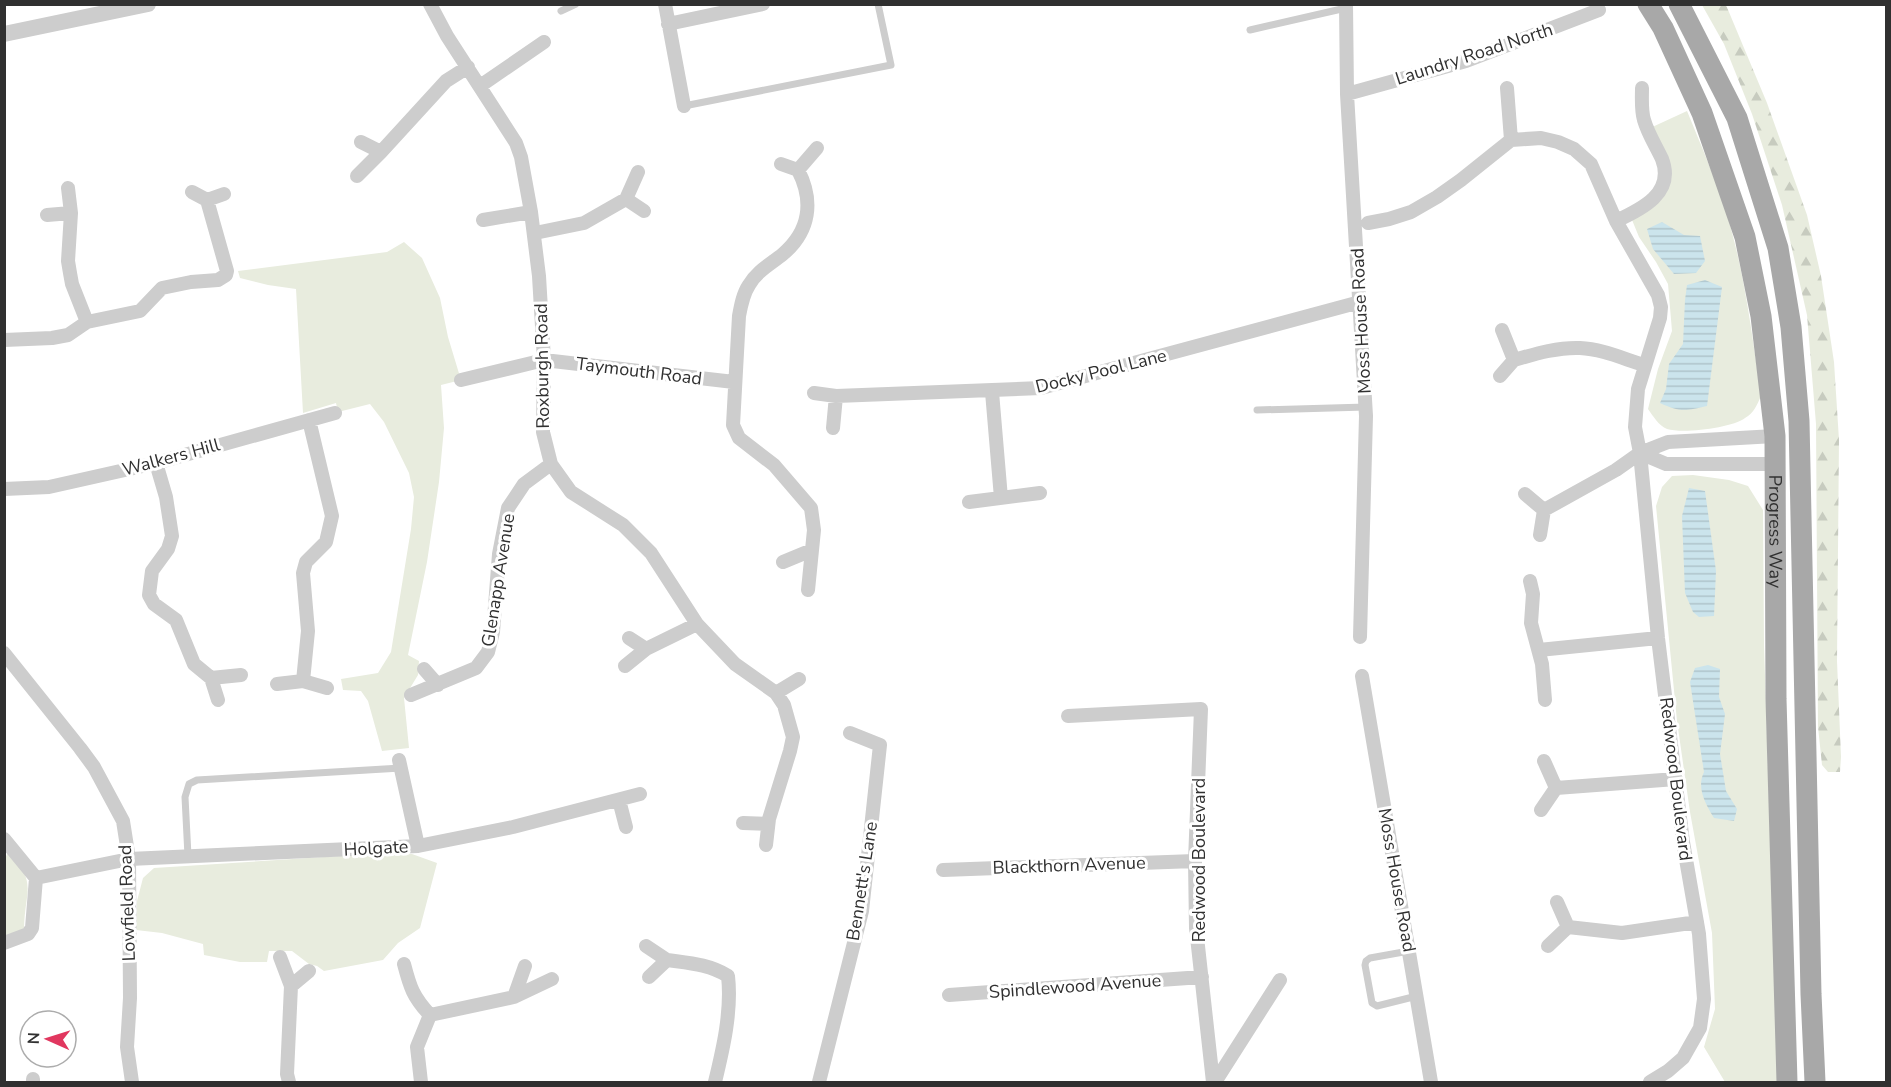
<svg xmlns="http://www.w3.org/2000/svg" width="1891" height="1087" font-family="'Nunito Sans',sans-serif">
<defs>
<pattern id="forest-firs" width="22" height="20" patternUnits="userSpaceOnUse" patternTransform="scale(1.5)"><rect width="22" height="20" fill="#e8ecde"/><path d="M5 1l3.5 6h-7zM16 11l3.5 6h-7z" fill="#c7cbbf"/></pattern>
<pattern id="water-rules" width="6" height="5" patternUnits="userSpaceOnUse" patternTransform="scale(1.5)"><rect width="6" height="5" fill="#cbe4ec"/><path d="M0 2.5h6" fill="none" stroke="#afc4cb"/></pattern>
</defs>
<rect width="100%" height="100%" fill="#fff"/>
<path fill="#e8ecde" d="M1687,111C1701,145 1716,180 1727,215C1745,274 1752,335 1761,396C1757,405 1754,413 1745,418C1732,428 1683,434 1667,429C1659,426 1653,416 1648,409L1658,369L1672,331L1668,284L1656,262L1639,237L1630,215L1664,182L1648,129Z
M404,242L422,258L440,298L448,337L461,380L441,385L444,428L439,482L427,562L408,655L419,661L418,675L404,698L409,748L382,751L368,701L361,691L343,690L341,679L378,673L391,652L411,529L414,497L409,473L384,422L370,404L338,412L336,403L303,413L296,289L268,285L240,278L238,271L387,252Z
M1693,475L1729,480L1748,486L1763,510L1764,645L1778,1082H1725L1704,1047L1715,1009L1712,933L1690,812L1677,721L1656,506L1662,487L1672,476Z
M8,852C38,883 25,889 24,928L15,935L5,939L4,861Z
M412,854L437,863L420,928L398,943L383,960L324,971L317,966L309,964L292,951H269L267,962H240L204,955L203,944L162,933L136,930L137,901L143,878L154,868L355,855Z"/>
<path fill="url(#forest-firs)" d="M1702,5H1726L1767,103L1807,215L1821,276L1834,362L1839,440L1837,661L1841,757L1840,772H1828L1822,765L1818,727L1816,424L1807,315L1782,205L1752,114L1724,44Z"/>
<path fill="url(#water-rules)" d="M1662,222L1684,235L1700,236L1705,261L1696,273L1674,274L1653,249L1647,229Z
M1705,280L1722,287L1707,406C1686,411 1679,412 1660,403L1666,389L1669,364L1683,344L1685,300L1687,285Z
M1689,488L1705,491L1716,571L1714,616L1699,617L1693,612L1685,593L1682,516Z
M1708,665L1720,669L1719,697L1725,714L1720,754L1726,791L1737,809L1734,821L1714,818C1706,805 1696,788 1704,772L1690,682L1695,668Z"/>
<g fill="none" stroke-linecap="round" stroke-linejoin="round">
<path stroke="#cdcdcd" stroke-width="7" d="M561,11L576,4
M1250,30L1346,8
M684,106L891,65L878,4
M1257,410L1366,407
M188,856L185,797L189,784L197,780L401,768
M1409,951L1370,958L1366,961L1365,965L1372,1003L1377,1006L1417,996"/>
<path stroke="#cdcdcd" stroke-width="14" d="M430,4L447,36L516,143L521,157L531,212L539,276L544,360L543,432L551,464L571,492L623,525L651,553L697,624L735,664L776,693L784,705L793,737L790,751L769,819L766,845
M665,4L684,106
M1346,4L1347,94L1366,416L1360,637
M668,24L763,4
M480,86L544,42
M1507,88L1511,140
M1347,94L1466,61L1599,10
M361,142L381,152L446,81L468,67
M781,164L798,170C814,201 810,231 783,254C771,264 757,271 749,285C743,294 741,305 739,316L733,425L739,438L774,465L811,508L814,530L808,590
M798,170L817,148
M357,176L381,152
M68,188L71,213L68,261L70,273L72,284L87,322
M626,199L638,172
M207,200L224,194
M47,215L71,213
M483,220L531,212
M1616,221C1642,209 1675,193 1662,159C1656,146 1648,134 1644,120C1641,110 1642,98 1642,88
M1368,223L1389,219L1411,212L1437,197L1461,180L1511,140L1541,138L1558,142L1574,149L1591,164L1616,221L1658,295L1661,307L1660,318L1638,389L1635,427L1640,453L1658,638L1683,842L1699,934L1704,999L1700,1028L1683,1058L1668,1071L1650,1082
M535,233L584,223L626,199L644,211
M1502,330L1514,360C1535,354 1558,347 1580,348C1602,349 1624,359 1644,365
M4,340L52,338L68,335L87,322L140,311L162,288L191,282L218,280L226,275L227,271L207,200L192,192
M1500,376L1514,360
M461,380L544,360L734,382
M992,392L1001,498
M814,393L836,396L1041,388L1360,302
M833,428L836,396
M1640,453L1666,464H1775
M156,463L166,497L172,536L168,549L152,571L149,595L154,604L176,620L194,664L211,678L218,700
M4,489L49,487L156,463L335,413
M1525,494L1544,510L1616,470L1640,453L1668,442L1775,436
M969,502L1040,493
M1540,535L1544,510
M783,562L812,550
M1530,581L1533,594L1531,623L1542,664L1545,700
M629,638L646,649
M1539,650L1658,638
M4,653L80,748L94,767L123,821L129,859L130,998L127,1047L132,1082
M625,666L646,649L697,624
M424,669L438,685
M1362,676L1431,1082
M211,678L241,675
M303,681L327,688
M277,684L303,681L308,631L303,573L306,562L326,542L332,516L309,420
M776,693L799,679
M411,695L476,668L488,652L493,632L499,554L508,508L524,484L551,464
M1068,716L1201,709L1195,861L1196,928L1213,1082
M399,760L418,846
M1544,761L1556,788L1676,779
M619,800L626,827
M1541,810L1556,788
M743,823L768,824
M4,839L36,878L32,928L28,934L4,943
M943,870L1195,861
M36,878L129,859L418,846L513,827L640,794
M1557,902L1568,927
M646,946L667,960
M1548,946L1568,927L1622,933L1697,922
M280,957L291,986L287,1074L289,1082
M404,964C410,987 413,997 430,1015L417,1047L421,1082
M649,977L667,960C688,963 709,964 728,976C732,1011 723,1049 715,1082
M291,986L309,971
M949,995L1202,977
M514,997L552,979
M430,1015L514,997L525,966
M33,1079V1082
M819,1082L862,911L880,745L850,733
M1215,1082L1280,980"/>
<path stroke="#cdcdcd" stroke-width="16" d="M4,34L148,4"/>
<g stroke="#a8a8a8" stroke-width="21">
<path id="s1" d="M1648,4L1663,28L1702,113L1745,237L1761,316L1775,436L1776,699L1787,1082"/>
<path d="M1679,4L1737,118L1778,248L1791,327L1799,421L1811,994L1815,1082"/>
</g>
</g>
<g text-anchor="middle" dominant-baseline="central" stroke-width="6" stroke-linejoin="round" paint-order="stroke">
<g font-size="18" fill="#303030" stroke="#fff">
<text transform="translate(1474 54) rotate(-18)">Laundry Road North</text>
<text transform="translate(1361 321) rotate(-93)">Moss House Road</text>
<text transform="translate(542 366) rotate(-91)">Roxburgh Road</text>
<text transform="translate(639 371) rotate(7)">Taymouth Road</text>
<text transform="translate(1101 371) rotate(-14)">Docky Pool Lane</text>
<text transform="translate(171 457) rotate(-15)">Walkers Hill</text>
<text stroke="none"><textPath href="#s1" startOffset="550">Progress Way</textPath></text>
<text transform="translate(498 580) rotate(-81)">Glenapp Avenue</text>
<text transform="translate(1676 779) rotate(83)">Redwood Boulevard</text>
<text transform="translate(376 848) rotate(-3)">Holgate</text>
<text transform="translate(1199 860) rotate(-90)">Redwood Boulevard</text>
<text transform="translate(1069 865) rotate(-2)">Blackthorn Avenue</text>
<text transform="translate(1397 880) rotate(80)">Moss House Road</text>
<text transform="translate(862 881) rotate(-81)">Bennett's Lane</text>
<text transform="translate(127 903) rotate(-92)">Lowfield Road</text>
<text transform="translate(1075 986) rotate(-4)">Spindlewood Avenue</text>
</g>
</g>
<rect width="1891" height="1087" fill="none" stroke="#303030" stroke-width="12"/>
<g transform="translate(48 1039) rotate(273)"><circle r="28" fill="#ffffff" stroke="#acacac" stroke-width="1.5"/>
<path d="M0-4.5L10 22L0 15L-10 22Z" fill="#e1375f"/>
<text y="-9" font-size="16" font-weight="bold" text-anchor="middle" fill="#303030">N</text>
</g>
</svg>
